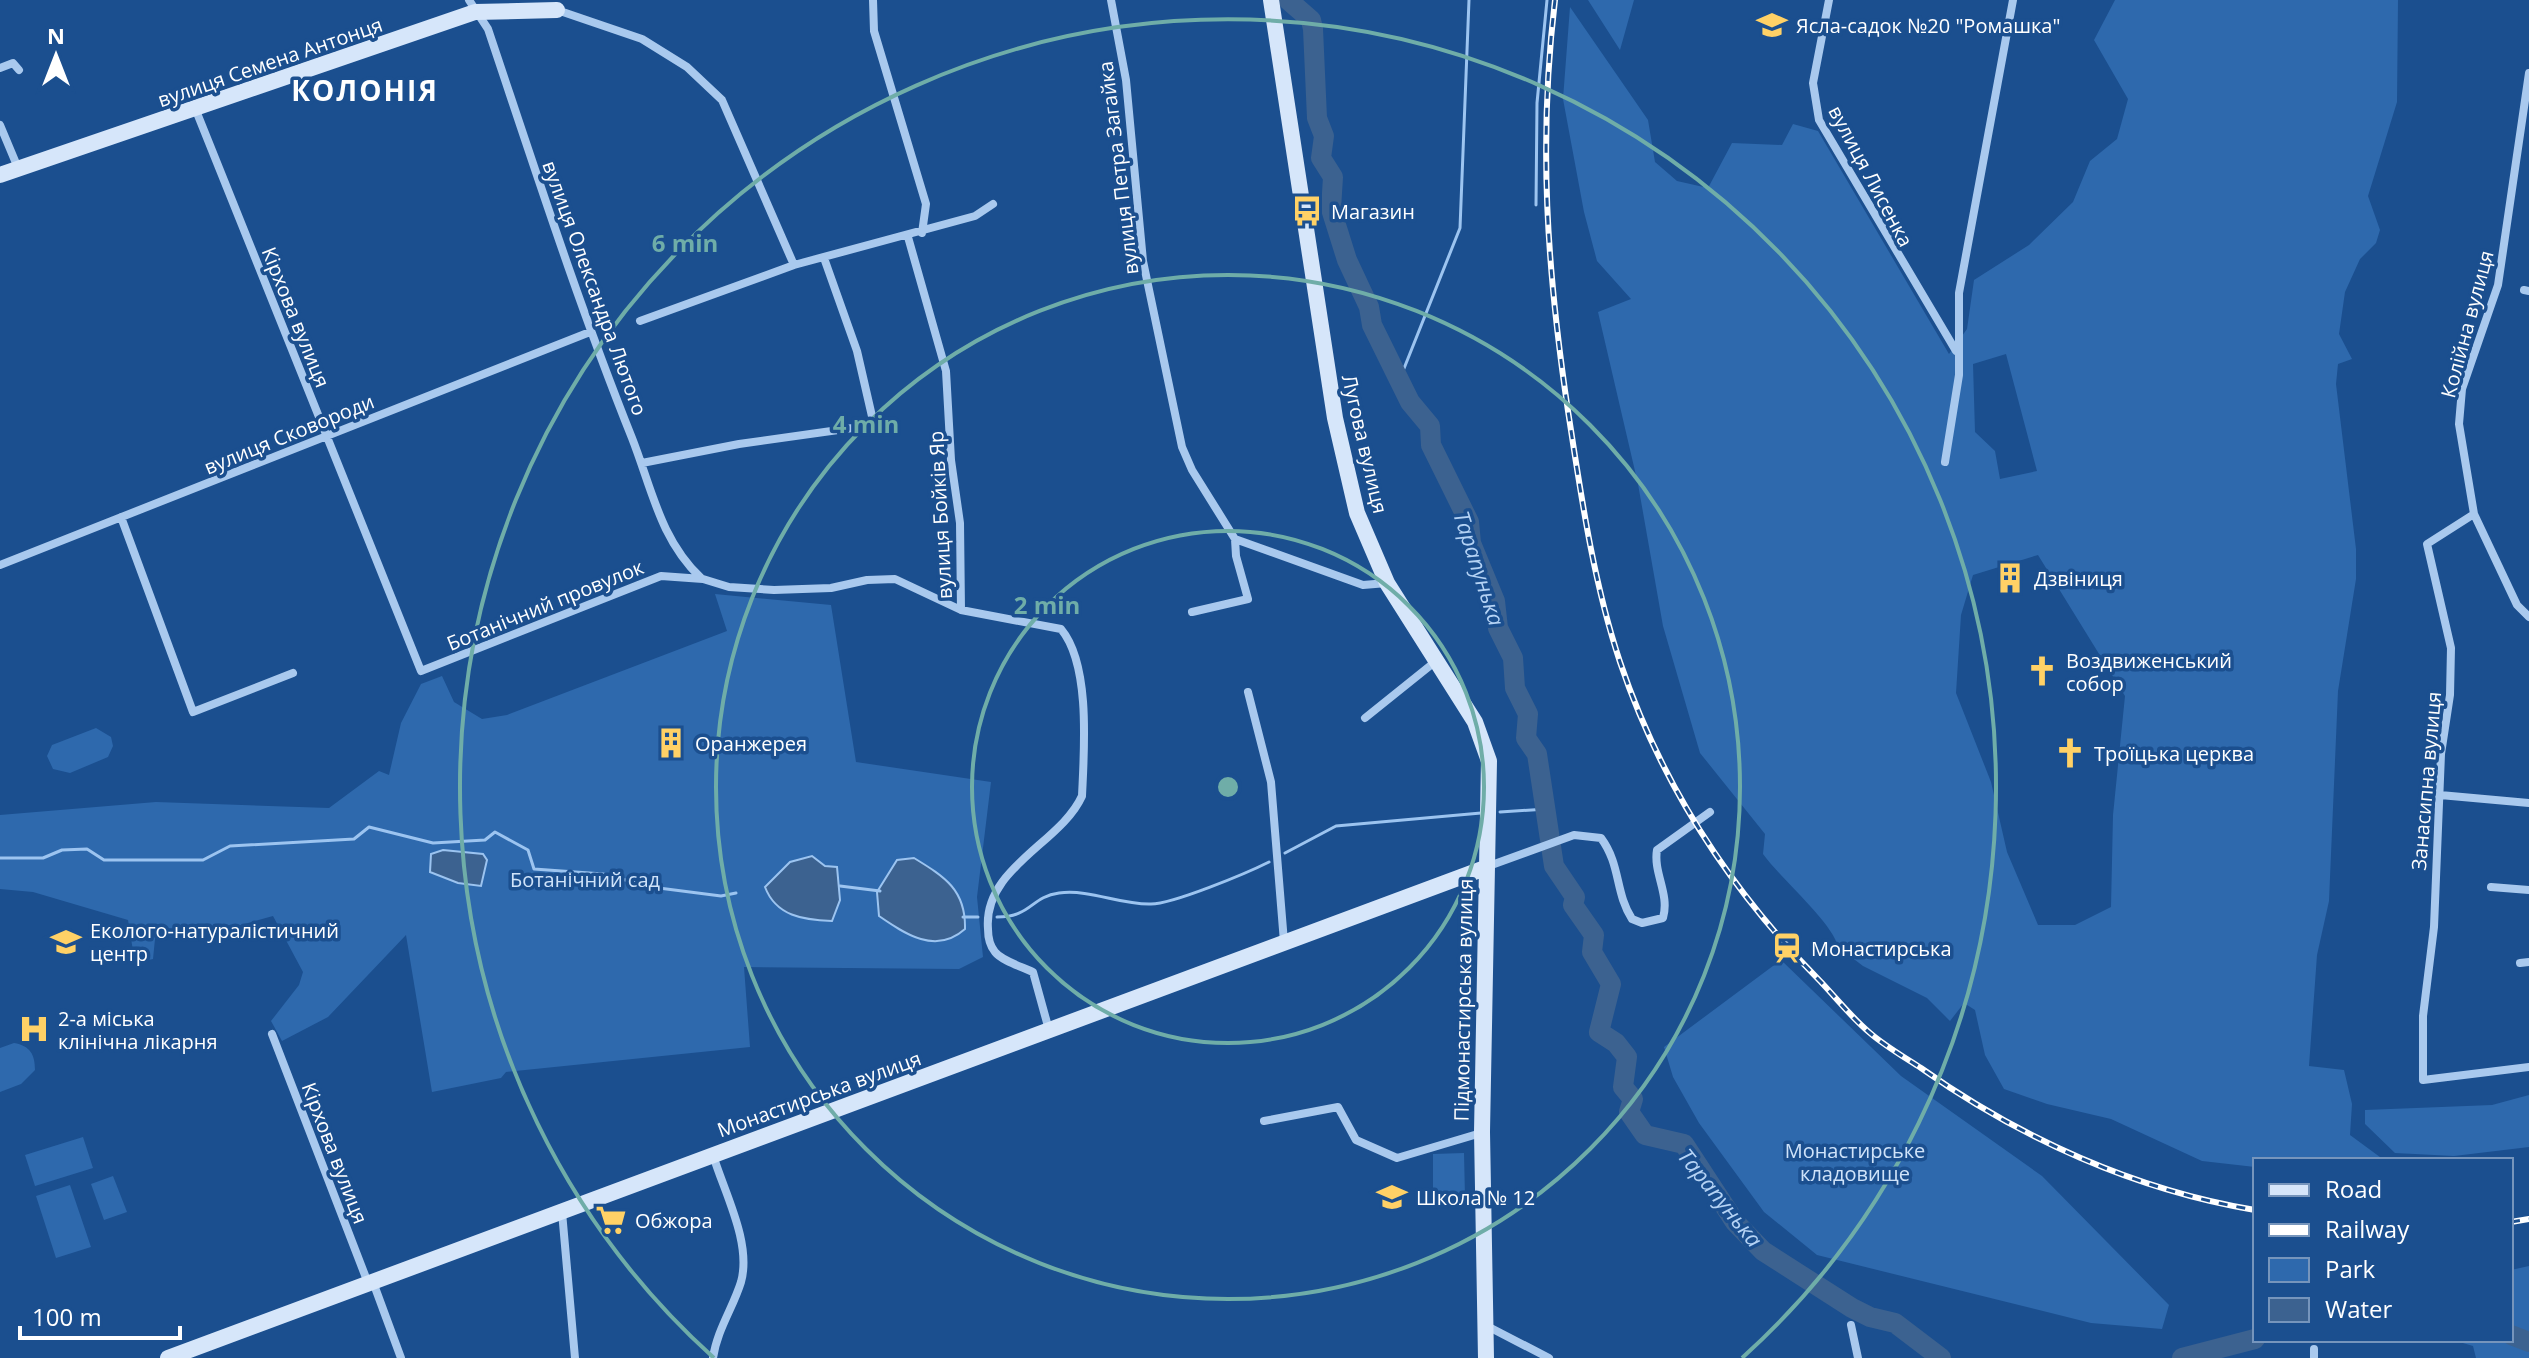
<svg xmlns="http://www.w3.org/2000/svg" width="2529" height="1358" font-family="'Open Sans',sans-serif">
<rect width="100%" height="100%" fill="#1b4f8f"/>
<path fill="#2e69ad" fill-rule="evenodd" d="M1588,0H1634L1620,50Z
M2115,0H2398L2397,102L2368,196L2380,230L2376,243L2360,259L2345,292L2339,334L2352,359L2338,364L2336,384L2356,549V579L2338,691L2329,901L2317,955L2309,1066L2344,1070L2352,1104L2350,1135L2384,1160H2255V1167L2202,1161L2111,1119L2047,1104L2004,1089L1985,1055L1975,1010L1964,1003L1950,1021L1927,998L1863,966L1838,947C1833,923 1781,879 1763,854L1765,834L1700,753L1663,626L1638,484L1598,312L1631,299L1597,261L1584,212L1563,99L1570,7L1648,120L1655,162L1677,181L1708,188L1732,143L1782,145L1793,124L1818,131L1949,354L1967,329L1974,280L2029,245L2073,202L2090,161L2117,139L2128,99L2094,40ZM2006,354L2037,471L2000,479L1995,451L1975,432L1973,364ZM2038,555L2125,696L2113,815L2111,907L2075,925H2038L2007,852L1991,782L1956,693L1961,615L1973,575Z
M715,594L831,605L856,762L991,782L977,897L983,957L959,969L744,967L750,1047L506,1072L501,1078L432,1092L406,935L328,1017L282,1041L271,1021L299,985L303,972L273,916L234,927L155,939L153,959L135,963L128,920L33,892L0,889V815L156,802L329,808L379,771L389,775L401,723L421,684L442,676L454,702L482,719L507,715L727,631Z
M96,728L111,737L113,746L108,757L70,773L53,769L47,756L52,745Z
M1781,960L1901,1076L2042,1176L2169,1305L2162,1329L2091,1323L1817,1255L1764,1212L1699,1123L1673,1077L1664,1047Z
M14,1043C30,1046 35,1054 35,1070L21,1084L0,1092V1048Z
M2529,1095V1147L2454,1156L2395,1153L2365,1124V1110L2492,1105Z
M83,1137L93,1168L35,1186L25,1155Z
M1464,1153L1465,1197H1433V1154Z
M113,1176L127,1212L104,1220L91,1184Z
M70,1185L91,1247L56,1258L36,1196Z
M2529,1266V1358H2476L2473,1346L2456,1341L2410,1340H2511V1270Z"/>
<path fill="#3c6290" stroke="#9cc4f0" stroke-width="2" d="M443,850L483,854L487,860L481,886L458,883L430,872L431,854Z
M812,856L825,866L837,867L840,900L832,921C803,920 776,916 765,887L790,862Z
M914,858C945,877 966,890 965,929C936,955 905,934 879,916L877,892L897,860Z"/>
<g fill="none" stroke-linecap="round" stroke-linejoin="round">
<path stroke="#9cc4f0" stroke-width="3" d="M1536,205L1537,103L1547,0
M1399,381L1460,228L1469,0
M1500,812L1547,809
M1285,853L1336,826L1481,813
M0,858H43L62,850L87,849L104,860H203L230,846L354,839L369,827L433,843L485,840L495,832L528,850L534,869L603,874L651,887L721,896L736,893
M840,886L880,891
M963,917H978
M997,917C1032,917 1030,897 1059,893C1091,889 1120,905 1151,904C1173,904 1247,873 1269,862"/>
<path stroke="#3c6290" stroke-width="20" d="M1288,0L1311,20L1313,29L1317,118L1324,136L1321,158L1333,177L1331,209L1347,260L1369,307L1372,325L1410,402L1430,426L1431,445L1469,522L1471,543L1495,601L1498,628L1513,658L1515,688L1528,714L1526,738L1537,754L1554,866L1575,897L1573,905L1594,935L1592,952L1611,984L1599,1032L1616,1043L1627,1057L1623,1087L1633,1099L1629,1112L1645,1135L1684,1144L1735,1222L1763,1251L1852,1308L1870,1317L1895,1323L1941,1358
M2511,1335L2529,1342
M2182,1358L2255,1339"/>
<path stroke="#a9c9ee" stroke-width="8" d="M469,0L488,29C534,166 578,303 632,438C652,489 660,539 701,578
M873,0L874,31L926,204L922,233
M1111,0L1126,80L1143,261L1182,447L1192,470L1235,539L1363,585L1387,583
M1829,0L1813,83L1819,120L1956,351
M557,10L642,39L687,67L722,100L794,265
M0,68L13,63L19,70
M2529,73L2498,285L2462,389L2459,424L2474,514L2517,605L2529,617
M195,108L421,671L661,576L703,579L729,587L774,590L831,588L867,580L895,579L961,610
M0,125L18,168
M908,237L946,371L951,460L960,523L961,610L1061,629C1091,665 1084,751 1082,796C1061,843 983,868 988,929C988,936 990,946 995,952C1002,961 1023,967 1033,972L1049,1030
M2524,290L2529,291
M640,321L794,265L975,216L993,204
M1945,462L1959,375V293L2013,0
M642,463L739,444L874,425L857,351L824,258
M2474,514L2427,544L2451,648L2450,695L2441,754L2434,927L2423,1016V1080L2529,1067
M121,517L193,712L293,673
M0,565L590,332
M1192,612L1248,599L1236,556L1235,539
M1248,692L1271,782L1284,942
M1365,718L1436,661
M2440,795L2529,803
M1486,867L1574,835L1601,838C1621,865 1615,893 1632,919L1642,923L1663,918C1670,894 1653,873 1657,850L1710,812
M2491,887L2529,890
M2520,963L2529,962
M272,1034L368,1283
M1264,1121L1338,1107L1356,1140L1397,1158L1481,1133
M713,1155C724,1192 752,1243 741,1282C733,1308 717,1330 713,1358
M562,1212L575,1358
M373,1282L401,1358
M1851,1325L1858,1358
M1487,1326L1549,1358
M2314,1349V1358"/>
<path stroke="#d6e6fa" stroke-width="16" d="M1271,0L1335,418L1357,513L1387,583L1475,722L1489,761L1482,1132L1486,1358
M0,175L475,12L557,10
M168,1358L1485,868"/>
<g stroke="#fff" stroke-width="6">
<path id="rail" d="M1555,0C1538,142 1547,270 1568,411C1581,495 1593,581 1620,662C1661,784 1731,891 1821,982C1837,999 1852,1018 1870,1033C1885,1046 1904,1057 1921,1068C2020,1138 2135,1190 2255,1210
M2511,1222L2529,1219"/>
</g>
<use href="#rail" stroke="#1b4f8f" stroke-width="3" stroke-dasharray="9" stroke-linecap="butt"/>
</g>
<g fill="none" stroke="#6fada8" stroke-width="4">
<circle cx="1228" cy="787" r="256"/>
<circle cx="1228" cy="787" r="512"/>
<path d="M714 1358A768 768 0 1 1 1742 1358"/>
</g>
<defs>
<g id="school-bare" transform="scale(2.4)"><path d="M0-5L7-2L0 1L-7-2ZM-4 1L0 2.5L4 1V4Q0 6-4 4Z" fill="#ffd166" stroke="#1b4f8f" stroke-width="2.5" paint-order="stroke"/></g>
<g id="bus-bare" transform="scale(2.4)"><path d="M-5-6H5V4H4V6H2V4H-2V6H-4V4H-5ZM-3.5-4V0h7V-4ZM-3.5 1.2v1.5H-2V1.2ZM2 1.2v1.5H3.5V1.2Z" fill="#ffd166" stroke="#1b4f8f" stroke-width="2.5" paint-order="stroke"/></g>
<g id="building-bare" transform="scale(2.4)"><path d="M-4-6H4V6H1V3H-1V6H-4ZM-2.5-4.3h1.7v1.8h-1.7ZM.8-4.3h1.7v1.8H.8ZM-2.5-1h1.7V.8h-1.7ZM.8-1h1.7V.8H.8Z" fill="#ffd166" stroke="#1b4f8f" stroke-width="2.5" paint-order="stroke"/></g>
<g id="church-bare" transform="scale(2.4)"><path d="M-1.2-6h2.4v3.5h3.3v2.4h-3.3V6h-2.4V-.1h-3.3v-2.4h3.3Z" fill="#ffd166" stroke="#1b4f8f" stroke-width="2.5" paint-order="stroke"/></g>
<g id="station-bare" transform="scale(2.4)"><path d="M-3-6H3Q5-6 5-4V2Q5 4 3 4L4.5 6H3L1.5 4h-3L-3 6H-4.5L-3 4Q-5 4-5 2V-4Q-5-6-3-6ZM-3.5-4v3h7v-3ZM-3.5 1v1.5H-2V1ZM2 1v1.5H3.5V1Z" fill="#ffd166" stroke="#1b4f8f" stroke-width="2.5" paint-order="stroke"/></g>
<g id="hospital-bare" transform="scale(2.4)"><path d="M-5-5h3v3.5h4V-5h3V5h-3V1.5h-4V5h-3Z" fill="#ffd166" stroke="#1b4f8f" stroke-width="2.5" paint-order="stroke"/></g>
<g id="supermarket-bare" transform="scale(2.4)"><path d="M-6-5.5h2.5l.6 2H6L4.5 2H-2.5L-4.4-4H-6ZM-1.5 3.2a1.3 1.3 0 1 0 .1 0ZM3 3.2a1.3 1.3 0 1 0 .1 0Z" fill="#ffd166" stroke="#1b4f8f" stroke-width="2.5" paint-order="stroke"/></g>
</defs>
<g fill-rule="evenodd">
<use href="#school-bare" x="1772" y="25"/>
<use href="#bus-bare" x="1307" y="211"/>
<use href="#building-bare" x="2010" y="578"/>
<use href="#church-bare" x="2042" y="671"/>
<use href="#building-bare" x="671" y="743"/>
<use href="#church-bare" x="2070" y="753"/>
<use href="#school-bare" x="66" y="942"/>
<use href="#station-bare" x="1787" y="948"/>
<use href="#hospital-bare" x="34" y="1029"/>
<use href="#school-bare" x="1392" y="1197"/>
<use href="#supermarket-bare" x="611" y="1220"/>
</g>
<g text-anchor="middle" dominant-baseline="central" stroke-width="7" stroke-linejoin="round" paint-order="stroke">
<g font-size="20" fill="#fff" stroke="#1b4f8f" text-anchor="start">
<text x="1796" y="25">Ясла-садок №20 "Ромашка"</text>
<text x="1331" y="211">Магазин</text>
<text x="2034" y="578">Дзвіниця</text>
<text x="2066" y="660">Воздвиженський<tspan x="2066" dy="23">собор</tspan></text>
<text x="695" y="743">Оранжерея</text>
<text x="2094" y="753">Троїцька церква</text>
<text x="90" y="930">Еколого-натуралістичний<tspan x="90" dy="23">центр</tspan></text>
<text x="1811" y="948">Монастирська</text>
<text x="58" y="1018">2-а міська<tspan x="58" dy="23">клінічна лікарня</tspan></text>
<text x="1416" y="1197">Школа № 12</text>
<text x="635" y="1220">Обжора</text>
</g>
<g font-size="20" fill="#fff" stroke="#1b4f8f">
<text transform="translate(270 62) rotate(-19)">вулиця Семена Антонця</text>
<text transform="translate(1118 168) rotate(-97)">вулиця Петра Загайка</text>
<text transform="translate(1871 176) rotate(62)">вулиця Лисенка</text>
<text transform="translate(595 288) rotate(70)">вулиця Олександра Лютого</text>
<text transform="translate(296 317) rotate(68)">Кірхова вулиця</text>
<text transform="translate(2467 324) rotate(-75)">Колійна вулиця</text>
<text transform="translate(289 434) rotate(-22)">вулиця Сковороди</text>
<text transform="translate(1365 444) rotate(77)">Лугова вулиця</text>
<text transform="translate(940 515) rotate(-93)">вулиця Бойків Яр</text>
<text transform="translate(545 605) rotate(-22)">Ботанічний провулок</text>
<text transform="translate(2426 781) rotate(-85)">Занасипна вулиця</text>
<text transform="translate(1463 1000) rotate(-89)">Підмонастирська вулиця</text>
<text transform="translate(819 1094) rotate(-20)">Монастирська вулиця</text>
<text transform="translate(335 1153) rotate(69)">Кірхова вулиця</text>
</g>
<g font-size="20" fill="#cfe3fa" stroke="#1b4f8f">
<text x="585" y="879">Ботанічний сад</text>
<text x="1855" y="1150">Монастирське<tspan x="1855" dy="23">кладовище</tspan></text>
</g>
<g font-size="22" font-style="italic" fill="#b5d3f5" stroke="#1b4f8f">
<text transform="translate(1480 568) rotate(72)">Тарапунька</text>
<text transform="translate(1721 1197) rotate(51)">Тарапунька</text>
</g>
<g font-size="28" font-weight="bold" letter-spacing="2" fill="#fff" stroke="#1b4f8f">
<text x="365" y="90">КОЛОНІЯ</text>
</g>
</g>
<circle cx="1228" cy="787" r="12" fill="#6fada8" stroke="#1b4f8f" stroke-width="4"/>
<g font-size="24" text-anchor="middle" font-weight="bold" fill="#6fada8" stroke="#1b4f8f" stroke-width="7" stroke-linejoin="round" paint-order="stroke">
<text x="685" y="252">6 min</text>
<text x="866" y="433">4 min</text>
<text x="1047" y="614">2 min</text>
</g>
<rect x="2253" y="1158" width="260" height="184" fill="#1b4f8f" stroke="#7695bc" stroke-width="2"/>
<rect x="2269" y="1184" width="40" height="12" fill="#d6e6fa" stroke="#7695bc" stroke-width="2"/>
<text x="2325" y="1198" font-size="24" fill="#ffffff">Road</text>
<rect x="2269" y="1224" width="40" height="12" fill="#ffffff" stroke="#7695bc" stroke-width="2"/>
<text x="2325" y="1238" font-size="24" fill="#ffffff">Railway</text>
<rect x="2269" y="1258" width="40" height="24" fill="#2e69ad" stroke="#7695bc" stroke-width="2"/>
<text x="2325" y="1278" font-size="24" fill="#ffffff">Park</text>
<rect x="2269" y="1298" width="40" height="24" fill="#3c6290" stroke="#7695bc" stroke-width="2"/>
<text x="2325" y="1318" font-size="24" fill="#ffffff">Water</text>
<g transform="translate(56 56)" stroke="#1b4f8f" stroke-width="6" paint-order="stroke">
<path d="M0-6L14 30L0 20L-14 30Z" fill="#ffffff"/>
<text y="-12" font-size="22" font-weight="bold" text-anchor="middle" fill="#ffffff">N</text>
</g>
<path d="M20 1326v12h160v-12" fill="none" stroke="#ffffff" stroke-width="4"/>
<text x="32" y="1326" font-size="24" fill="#ffffff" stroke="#1b4f8f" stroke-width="6" paint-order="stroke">100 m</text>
</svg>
